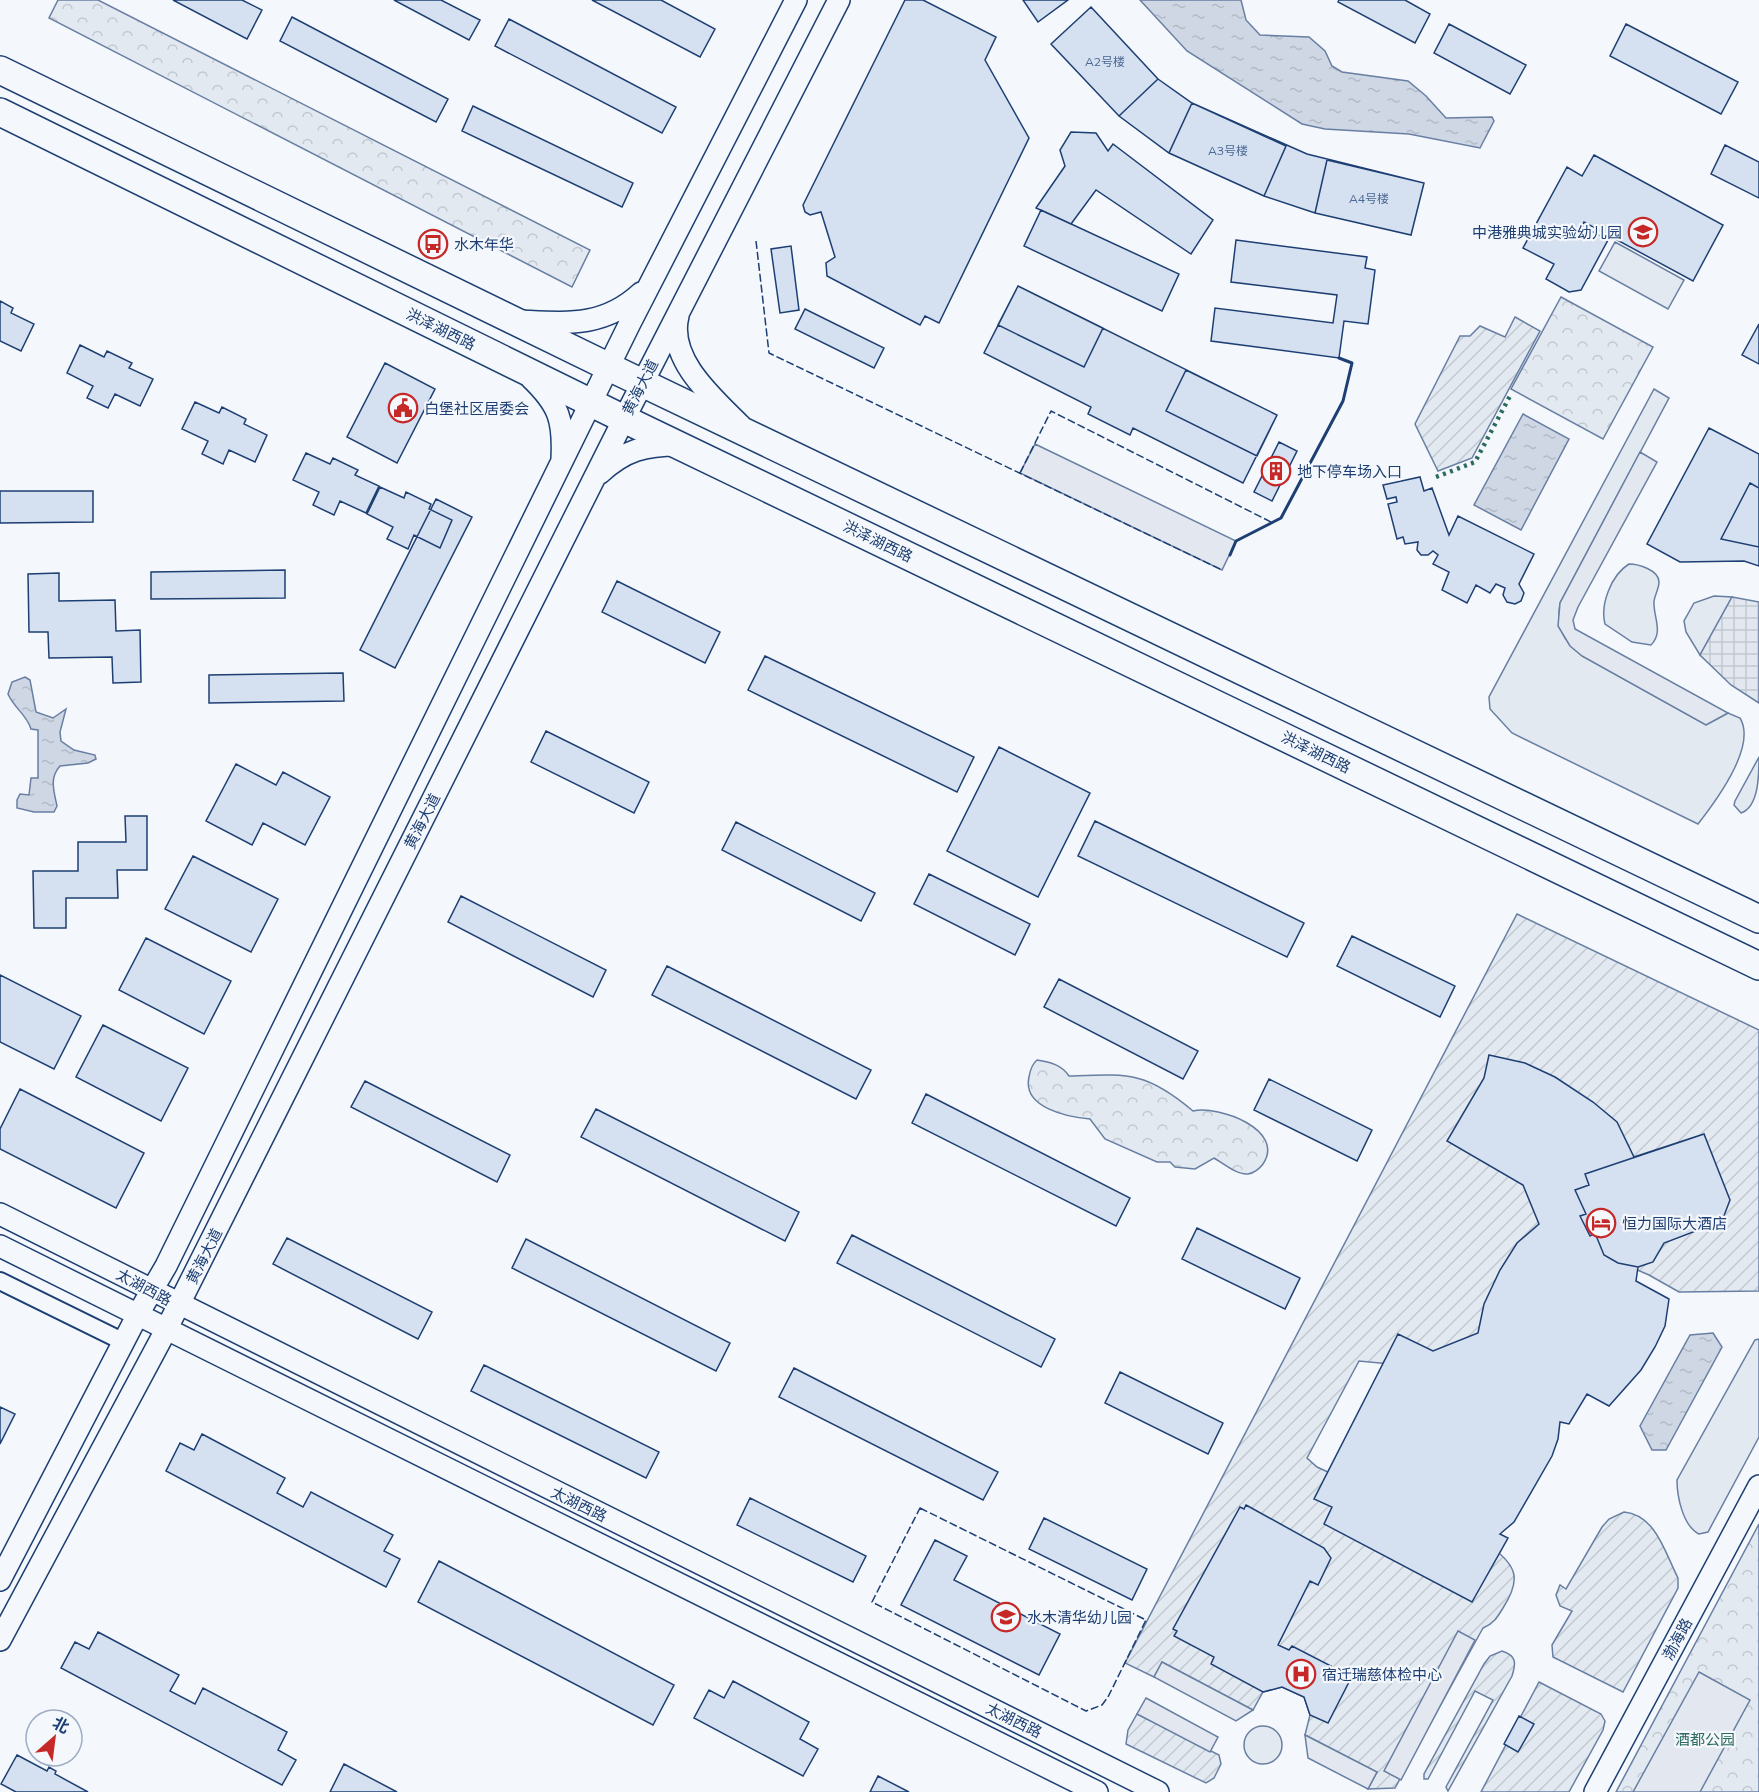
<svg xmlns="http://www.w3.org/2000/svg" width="1759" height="1792" font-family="Mulish,'Noto Sans SC',sans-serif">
<defs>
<pattern id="park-crowns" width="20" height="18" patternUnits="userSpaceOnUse" patternTransform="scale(1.5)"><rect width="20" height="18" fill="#e3e9f0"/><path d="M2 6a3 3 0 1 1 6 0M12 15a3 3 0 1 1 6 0" fill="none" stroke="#c2c9d1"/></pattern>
<pattern id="garden-furrows" width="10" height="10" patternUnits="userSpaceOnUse" patternTransform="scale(1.5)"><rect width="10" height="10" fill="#e3e9f0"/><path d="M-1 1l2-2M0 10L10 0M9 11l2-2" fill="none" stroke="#c2c9d1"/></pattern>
<pattern id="plaza-grid" width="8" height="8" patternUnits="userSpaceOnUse" patternTransform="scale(1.5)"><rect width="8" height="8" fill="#e3e8f0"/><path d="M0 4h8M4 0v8" fill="none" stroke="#c2c8d1"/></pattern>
<pattern id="water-ripples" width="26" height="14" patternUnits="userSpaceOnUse" patternTransform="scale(1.5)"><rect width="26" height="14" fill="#cfd7e4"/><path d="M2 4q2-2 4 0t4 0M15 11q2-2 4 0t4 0" fill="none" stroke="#b1bac7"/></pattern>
</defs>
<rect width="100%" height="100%" fill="#f4f7fb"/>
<path fill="#e3e9f0" stroke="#687fa3" stroke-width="1.5" d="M1615,242L1684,280L1668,309L1599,271Z
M1654,389L1669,398L1560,603C1556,628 1563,640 1582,656L1706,725L1728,713L1740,718C1757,746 1716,801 1698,824L1512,733L1490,709L1489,697Z
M1629,564C1638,564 1659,570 1659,582C1659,588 1655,595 1654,601C1653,617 1664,632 1651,645L1632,642L1605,624C1600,605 1611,575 1629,564Z
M1714,596L1732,597L1700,655L1686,632L1684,621L1694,603Z
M1759,757C1759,774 1759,807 1741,813L1734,805L1735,801Z
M1759,1339V1437L1708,1532L1699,1534C1683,1526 1677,1497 1677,1480L1755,1340Z
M1244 1745a19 19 0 1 1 38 0a19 19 0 1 1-38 0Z"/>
<path fill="url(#park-crowns)" stroke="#687fa3" stroke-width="1.5" d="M58,0H98L590,250L572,287L49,18Z
M1561,297L1653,347L1603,439L1511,389Z
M1037,1060C1050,1062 1062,1065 1069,1076C1128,1074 1146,1071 1193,1111C1219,1105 1286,1130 1263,1164C1260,1168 1254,1173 1248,1174C1237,1175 1224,1164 1214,1158L1195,1169L1175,1167L1170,1162H1157L1105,1139L1090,1119C1068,1117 1022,1108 1029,1077C1030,1071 1032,1064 1037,1060Z
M1759,1524V1792H1616Z"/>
<path fill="url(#garden-furrows)" stroke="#687fa3" stroke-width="1.5" d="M1515,317L1540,331L1472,458L1438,471L1415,424L1460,336H1470L1480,326L1505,337Z
M1517,914L1759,1030V1291L1679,1292L1649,1275L1582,1246L1453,1370L1359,1361L1307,1458L1317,1467L1490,1546C1518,1566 1521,1580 1503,1608C1497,1618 1493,1624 1483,1628L1395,1788L1368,1789L1377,1772L1305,1735L1310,1715L1304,1697L1282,1687L1263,1692L1253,1710L1162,1662L1154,1677L1125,1663Z
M1624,1512C1656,1515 1665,1553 1678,1578V1588L1623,1692L1553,1657L1552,1645L1572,1611L1560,1606L1556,1595L1560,1585L1566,1589L1602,1527L1609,1519Z
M1502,1651C1517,1656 1516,1663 1512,1676L1448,1791L1446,1787L1493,1700L1475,1691L1428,1779H1424V1774L1484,1664L1490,1656Z
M1539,1682L1601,1714L1605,1721L1603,1730L1569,1792H1481Z
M1137,1714L1219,1755L1221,1764L1214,1778L1206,1783L1126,1744L1128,1730Z"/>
<path fill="#e3e8f0" stroke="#687fa3" stroke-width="1.5" d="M1035,444L1236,541L1222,570L1020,473Z
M1640,452L1657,462L1578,607L1573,620L1575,629L1728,713L1706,725L1582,656L1570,646L1558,626L1560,603Z
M1458,1631L1475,1640L1401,1780L1384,1771Z
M1162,1662L1253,1710L1236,1721L1154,1677Z
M1699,1672L1750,1700L1700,1792H1633Z
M1146,1698L1218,1737L1210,1752L1137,1714Z
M1305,1735L1377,1772L1368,1789L1308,1758Z"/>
<path fill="url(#plaza-grid)" stroke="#687fa3" stroke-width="1.5" d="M1732,597L1759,602V703L1731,685L1700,655Z"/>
<path fill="url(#water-ripples)" stroke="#687fa3" stroke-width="1.5" d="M1140,0H1241L1246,20L1260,35L1309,37L1325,51L1332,66L1342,72L1408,81L1426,96L1446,118L1492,117L1494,121L1480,148L1409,134L1325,129L1302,124L1187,51Z
M1523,414L1569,439L1521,530L1474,505Z
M25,677L30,680L36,712L53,718L66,709L60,732L61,741L74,750L95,755L96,759L88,763L60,766C49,778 54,791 57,806L54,812H34L17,808V800L20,794L29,795L31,778H38V730L31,729C27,715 14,708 8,694L12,682Z
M1713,1333L1722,1347L1666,1450H1652L1640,1426L1690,1335Z"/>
<path fill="#d5e0f0" stroke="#1d3f73" stroke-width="1.5" d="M173,0H242L262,10L247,39Z
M394,0H441L480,20L469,40Z
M592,0H661L715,29L700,57Z
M905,0H923L996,37L985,60L1029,138L939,323L925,316L920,325L827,276L826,263L835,257L821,212L810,215L805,212L803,205Z
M1023,0H1068L1038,22Z
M1339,0H1405L1430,14L1415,43L1338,2Z
M1091,7L1158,79L1192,103L1307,154L1424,183L1411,235L1315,213L1264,196L1169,153L1119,116L1051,44Z
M1091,7L1158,79L1119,116L1051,44Z
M292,17L448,99L436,122L280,41Z
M509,19L676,107L662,133L495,46Z
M1449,24L1526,65L1510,94L1434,53Z
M1626,24L1738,82L1721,114L1610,56Z
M1192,103L1286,146L1264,196L1169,153Z
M473,106L633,183L622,207L462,131Z
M1071,132L1096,133L1108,151L1113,144L1213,220L1191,254L1096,190L1071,224L1036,208L1065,166L1060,150Z
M1725,145L1759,162V198L1711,174Z
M1594,155L1723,225L1693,281L1584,222L1582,226L1608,240L1581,290L1569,292L1546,279L1554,264L1523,248L1567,167L1582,176Z
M1327,160L1424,183L1411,235L1315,213Z
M1041,210L1179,274L1162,311L1024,246Z
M1236,240L1367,257L1365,268L1375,270L1368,324L1344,321L1339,358L1211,341L1215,308L1333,323L1337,295L1231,282Z
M791,246L799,310L780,313L771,249Z
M1018,286L1277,415L1243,483L1133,428L1130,435L1088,414L1091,407L984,353Z
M1018,286L1103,328L1084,367L998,325Z
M0,301L13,308L11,313L34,324L21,351L0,341Z
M805,309L884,348L874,368L795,329Z
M1759,324V364L1742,355Z
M80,345L104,357L107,351L132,363L129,368L153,379L140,406L115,394L108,408L87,398L93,386L67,373Z
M385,363L435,389L397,463L347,437Z
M1186,370L1277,415L1257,456L1166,411Z
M195,402L219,413L222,407L246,419L244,424L267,435L255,462L229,450L223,464L202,454L208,441L182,429Z
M1709,428L1759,454V566L1744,561L1680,562L1647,544Z
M1279,442L1297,451L1272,501L1254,492Z
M306,453L330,464L333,458L358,470L355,475L379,486L366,513L340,501L334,515L313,505L319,492L293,480Z
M1420,477L1424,491L1432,488L1449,535L1458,516L1534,554L1519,584L1524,593L1521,601L1515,604L1507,602L1503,595L1505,588L1496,584L1490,593L1476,585L1467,603L1442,590L1449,572L1433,564L1438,555L1433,551L1428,555H1421L1417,550L1418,542L1405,544L1403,537L1397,539L1388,504L1397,502L1396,497L1387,499L1383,485Z
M1750,483L1759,488V547L1721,539Z
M380,487L404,498L406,492L431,504L429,509L452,520L440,548L414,535L408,549L387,539L393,527L367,514Z
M0,491H93V522L0,523Z
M436,499L472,517L395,668L360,650Z
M285,570V598L151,599V572Z
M59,573V601L115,600L116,631L140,630L141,682L113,683L112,657L49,658L48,632H29L28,574Z
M617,581L720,632L705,663L602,612Z
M765,656L974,757L957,792L748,690Z
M343,673L344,701L209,703V675Z
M546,731L649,782L634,813L531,762Z
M999,747L1090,793L1038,897L947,851Z
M236,764L276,785L283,772L330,797L305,845L263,823L252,845L206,821Z
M125,816H147V870H117L118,898H66V928H34L33,871H78V842H126Z
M1095,821L1304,923L1287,957L1078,856Z
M736,822L875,893L861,921L722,850Z
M193,856L278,899L251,952L165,909Z
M929,874L1030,924L1015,955L914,904Z
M461,896L606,970L593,997L448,922Z
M1352,936L1455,986L1440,1017L1337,966Z
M146,938L231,981L204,1034L119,990Z
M667,966L871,1070L856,1099L652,995Z
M0,975L81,1016L54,1069L0,1042Z
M1059,979L1198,1051L1183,1079L1044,1007Z
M103,1025L188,1068L161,1121L76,1077Z
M1489,1055L1525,1063L1555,1077L1593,1102L1617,1122L1634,1157L1704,1134L1730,1200L1722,1221L1664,1243L1653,1262L1638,1267L1636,1281L1669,1299L1665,1326L1655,1347L1641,1370L1609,1406L1587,1394L1569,1424L1560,1422L1558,1439L1552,1456L1514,1522L1500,1534L1508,1538L1472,1602L1324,1524L1332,1507L1314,1499L1398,1334L1433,1351L1478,1333L1484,1304L1500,1270L1517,1243L1539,1224L1523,1185L1447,1141L1484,1078Z
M1269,1079L1372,1130L1357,1161L1254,1110Z
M365,1081L510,1155L497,1182L351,1107Z
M20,1089L144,1153L116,1208L0,1149V1129Z
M926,1094L1130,1198L1116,1226L912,1123Z
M596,1109L799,1212L785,1241L581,1137Z
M1704,1134L1730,1200L1722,1221L1664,1243L1653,1262L1638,1267L1618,1263L1604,1255L1595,1233L1590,1236L1580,1216L1586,1214L1575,1190L1589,1185L1585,1174Z
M1197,1228L1300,1278L1285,1309L1182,1259Z
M852,1235L1055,1339L1041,1367L837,1263Z
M287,1238L432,1312L418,1339L273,1264Z
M526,1239L730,1343L716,1371L512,1268Z
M484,1365L659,1452L646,1478L471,1391Z
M794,1368L998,1472L983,1500L779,1397Z
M1120,1372L1223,1423L1208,1454L1105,1403Z
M0,1407L15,1414L0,1444Z
M202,1434L285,1478L277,1493L303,1507L311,1492L393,1535L384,1551L400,1559L386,1587L166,1471L180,1443L194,1450Z
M750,1498L866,1556L853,1582L737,1525Z
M1246,1505L1324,1548L1331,1558L1318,1585L1310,1581L1278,1645L1289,1650L1292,1646L1331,1666L1328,1671L1349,1682L1328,1723L1310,1715L1304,1697L1282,1687L1263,1692L1211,1664L1214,1657L1174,1636L1177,1631L1173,1629L1240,1507L1244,1509Z
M1044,1518L1147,1569L1132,1600L1029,1549Z
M935,1540L967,1556L954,1580L1060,1634L1039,1675L901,1605Z
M439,1561L674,1685L653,1725L418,1602Z
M98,1632L179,1675L170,1691L195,1704L203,1688L287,1732L278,1750L296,1760L282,1785L61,1668L75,1642L89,1649Z
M733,1681L809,1722L800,1739L818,1749L803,1776L694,1718L709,1690L724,1698Z
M1519,1716L1534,1724L1518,1752L1504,1744Z
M17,1755L47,1771L49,1767L56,1771L55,1774L88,1792H16L1,1784Z
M344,1764L397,1792H330Z
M878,1776L909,1792H870Z"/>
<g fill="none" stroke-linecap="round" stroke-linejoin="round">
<g stroke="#1d3f73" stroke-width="20">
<path id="minor" d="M0,1281L124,1342"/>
</g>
<g stroke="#1d3f73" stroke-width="24">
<path id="tertiary" d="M678,316C667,359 713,398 740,425
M518,321C566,323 603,328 641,293
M531,378C559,405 564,420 562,459
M600,473C625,450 645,445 678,445
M0,1214L1158,1792
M0,1246L1097,1792
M0,1580L137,1316L166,1266L630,323L796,0
M0,1640L166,1330L624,419L839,0
M1595,1792L1759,1486"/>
</g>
<g stroke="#1d3f73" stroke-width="30">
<path id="primary" d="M0,70L609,367L1759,919
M0,112L624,419L1759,966"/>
</g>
<use href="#minor" stroke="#f4f7fb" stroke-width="16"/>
<use href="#tertiary" stroke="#f4f7fb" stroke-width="21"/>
<use href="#primary" stroke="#f4f7fb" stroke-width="27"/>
<path stroke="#2c6c60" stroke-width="4.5" stroke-dasharray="3 4.5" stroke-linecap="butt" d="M1436,477L1475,462L1510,396"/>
<path stroke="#1d3f73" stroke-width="1.5" stroke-dasharray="8 3" stroke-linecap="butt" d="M756,241L769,353L1222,570
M1020,473L1051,411L1273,523
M920,1508L1146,1620L1108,1697L1102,1705L1086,1711L872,1602Z"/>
<path stroke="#1d3f73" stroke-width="3" d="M1230,555L1236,541L1281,518L1343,401L1352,363L1339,358"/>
</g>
<defs>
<g id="school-ring" transform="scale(1.5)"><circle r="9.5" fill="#f4f7fb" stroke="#c62828" stroke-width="1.5"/><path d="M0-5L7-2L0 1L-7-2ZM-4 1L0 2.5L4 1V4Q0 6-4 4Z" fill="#c62828"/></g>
<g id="bus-ring" transform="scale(1.5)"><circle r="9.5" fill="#f4f7fb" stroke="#c62828" stroke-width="1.5"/><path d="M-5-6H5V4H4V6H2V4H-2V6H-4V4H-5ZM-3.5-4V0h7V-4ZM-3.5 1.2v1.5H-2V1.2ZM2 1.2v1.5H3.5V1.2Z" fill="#c62828"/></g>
<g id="civic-ring" transform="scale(1.5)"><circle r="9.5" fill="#f4f7fb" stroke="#c62828" stroke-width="1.5"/><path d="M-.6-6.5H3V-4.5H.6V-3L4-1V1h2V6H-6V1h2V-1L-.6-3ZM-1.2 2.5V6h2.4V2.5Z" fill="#c62828"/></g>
<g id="building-ring" transform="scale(1.5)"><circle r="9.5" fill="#f4f7fb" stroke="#c62828" stroke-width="1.5"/><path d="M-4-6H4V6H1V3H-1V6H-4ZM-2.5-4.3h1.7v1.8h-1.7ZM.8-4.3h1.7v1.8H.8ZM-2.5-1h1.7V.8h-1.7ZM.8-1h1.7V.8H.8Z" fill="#c62828"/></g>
<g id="hotel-ring" transform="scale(1.5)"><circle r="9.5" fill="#f4f7fb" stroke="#c62828" stroke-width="1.5"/><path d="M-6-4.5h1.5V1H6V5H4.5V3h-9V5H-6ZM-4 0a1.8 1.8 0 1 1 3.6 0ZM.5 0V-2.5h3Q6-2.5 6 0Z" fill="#c62828"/></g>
<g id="hospital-ring" transform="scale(1.5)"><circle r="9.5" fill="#f4f7fb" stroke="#c62828" stroke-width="1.5"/><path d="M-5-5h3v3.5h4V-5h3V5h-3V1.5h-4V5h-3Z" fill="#c62828"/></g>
</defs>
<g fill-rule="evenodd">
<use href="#school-ring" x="1643" y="232"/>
<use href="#bus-ring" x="433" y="244"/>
<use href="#civic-ring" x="403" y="408"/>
<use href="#building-ring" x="1276" y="471"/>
<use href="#hotel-ring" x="1601" y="1223"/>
<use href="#school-ring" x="1006" y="1617"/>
<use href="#hospital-ring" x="1301" y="1674"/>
</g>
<g text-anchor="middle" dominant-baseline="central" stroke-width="4.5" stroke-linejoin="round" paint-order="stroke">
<g font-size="12" fill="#4b6792">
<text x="1105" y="61">A2号楼</text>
<text x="1228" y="150">A3号楼</text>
<text x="1369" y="198">A4号楼</text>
</g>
<g font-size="15" fill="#1d3f73" stroke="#f4f7fb" text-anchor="start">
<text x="1622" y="232" text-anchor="end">中港雅典城实验幼儿园</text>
<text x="454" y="244">水木年华</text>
<text x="424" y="408">白堡社区居委会</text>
<text x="1297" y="471">地下停车场入口</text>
<text x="1622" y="1223">恒力国际大酒店</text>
<text x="1027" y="1617">水木清华幼儿园</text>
<text x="1322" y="1674">宿迁瑞慈体检中心</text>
</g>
<g font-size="15" fill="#1d3f73" stroke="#f4f7fb">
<text transform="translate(441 329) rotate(26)">洪泽湖西路</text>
<text transform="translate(640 387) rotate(-63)">黄海大道</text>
<text transform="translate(878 541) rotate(26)">洪泽湖西路</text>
<text transform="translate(1316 752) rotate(26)">洪泽湖西路</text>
<text transform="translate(422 821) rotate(-63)">黄海大道</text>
<text transform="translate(204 1256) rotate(-63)">黄海大道</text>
<text transform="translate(144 1287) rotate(28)">太湖西路</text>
<text transform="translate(579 1504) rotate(26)">太湖西路</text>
<text transform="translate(1677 1639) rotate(-62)">渤海路</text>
<text transform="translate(1014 1720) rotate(26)">太湖西路</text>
</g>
<g font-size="15" fill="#2c6c60" stroke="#f4f7fb">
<text x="1705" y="1739">酒都公园</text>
</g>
</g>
<g transform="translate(54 1738) rotate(28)"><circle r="28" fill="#f4f7fb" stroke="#9eadc5" stroke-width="1.5"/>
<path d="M0-4.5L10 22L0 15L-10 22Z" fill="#c62828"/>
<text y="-9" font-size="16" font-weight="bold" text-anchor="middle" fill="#1d3f73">北</text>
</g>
</svg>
